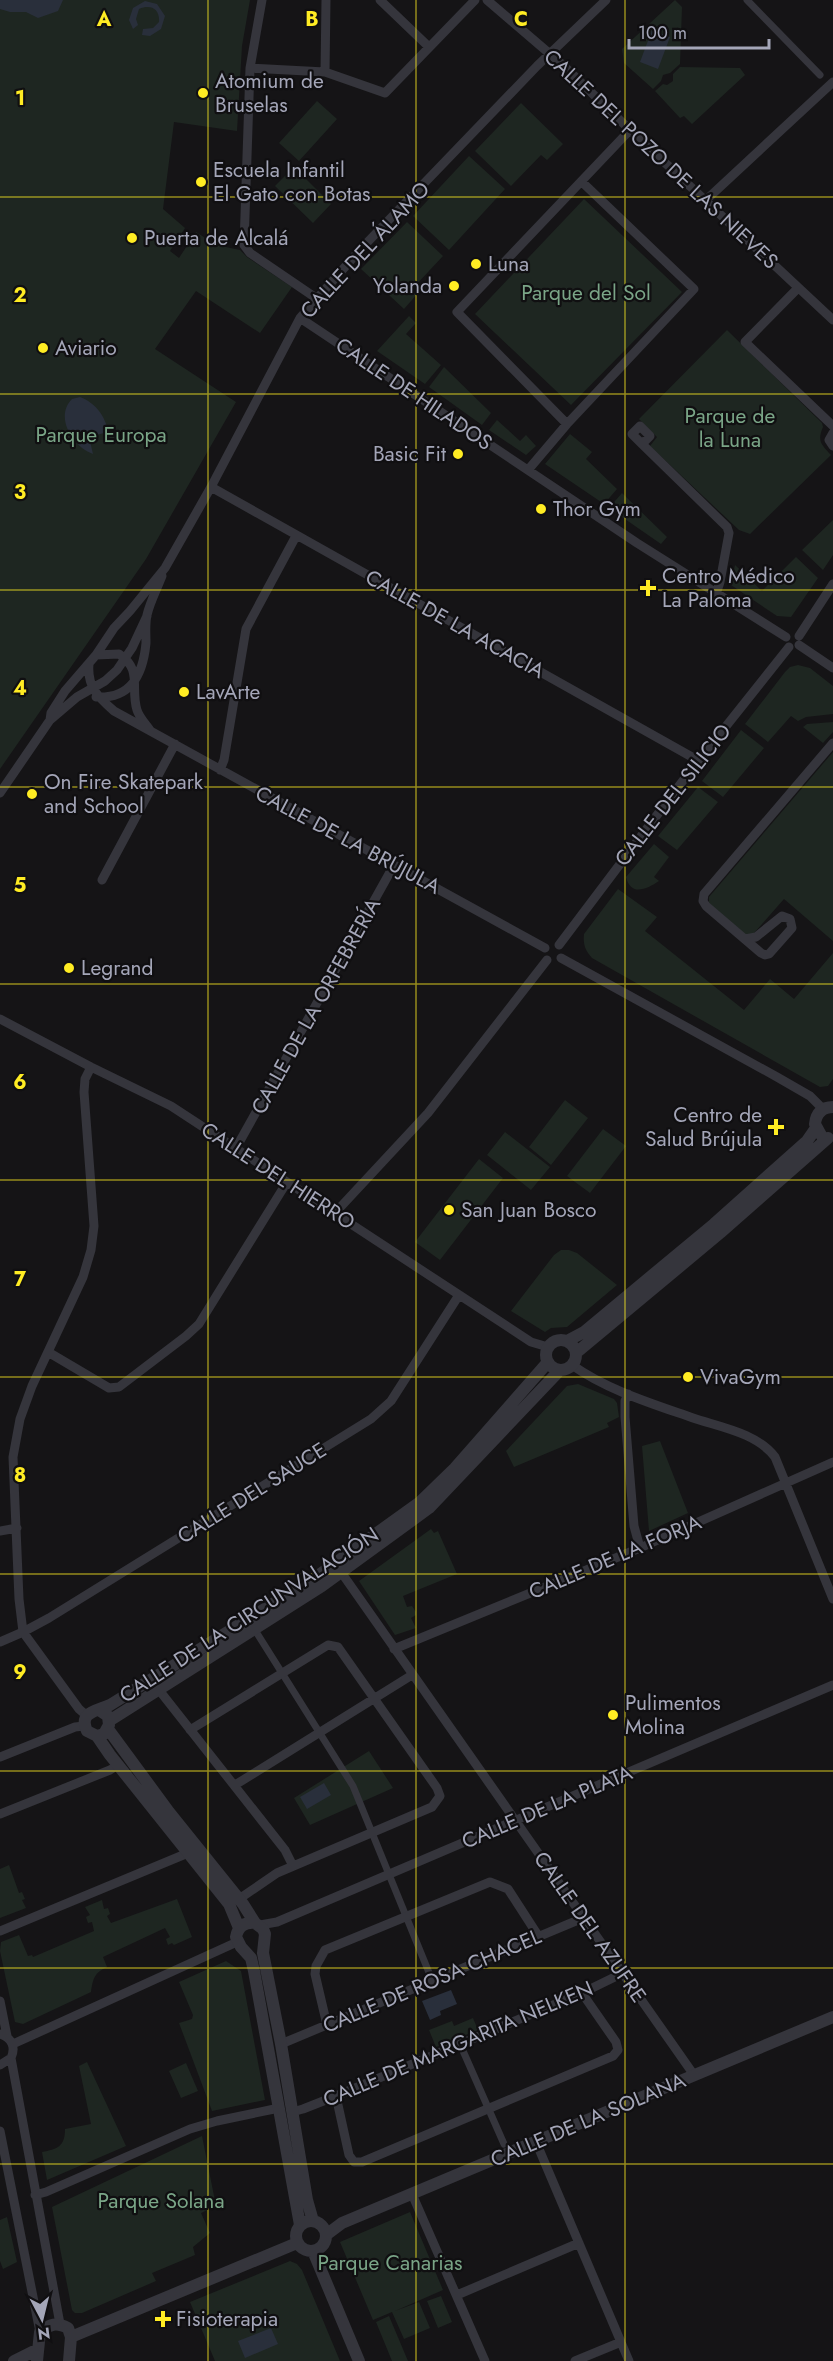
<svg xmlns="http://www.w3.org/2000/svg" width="833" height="2361" font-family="Jost,sans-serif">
<rect width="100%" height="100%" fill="#151416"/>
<path fill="#1e2621" d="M0,0H250L242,46L237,131L174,122L163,209L185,228L170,251L179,258L196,232L216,245L240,250L247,257L292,287L260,333L196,291L155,349L236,402L146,559L0,769Z
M675,0L682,7L680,64L670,73L663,75L661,81L653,89L624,63L622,49Z
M680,67L740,68L745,75L692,124L684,116L680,118L655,91L663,84L667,85L673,81V74Z
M317,101L337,119L299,161L279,143Z
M521,103L563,144L547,160L541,155L511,186L475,151Z
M469,156L505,189L449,250L413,216Z
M294,167L331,204L313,223L275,186Z
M584,199L682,292L571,405L475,314Z
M407,222L443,256L414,287L419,292L404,309L361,269Z
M409,316L416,323L406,334L441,365L425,384L377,351Z
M727,330L822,423L823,427C817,441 821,444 831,455L750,534L739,530L650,446L657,437L639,419Z
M444,367L491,413L482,425L429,387Z
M497,420L520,441L526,435L536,446L526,455L489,430Z
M570,434L592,452L586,459L617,489L604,504L545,464Z
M622,493L667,537L661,544L609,508Z
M833,520V555L823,570L802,550Z
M796,557L818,578L791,617L777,616L731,585L735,565L762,591Z
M798,665L810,668L833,686V714L806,717L798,721L791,716L768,742L745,724L785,672L790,667Z
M833,722V732L823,743L803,727L807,724Z
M741,730L764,748L723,797L702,781Z
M833,752V941L784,899L754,933L747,936L709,904V897Z
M698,787L718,802L677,850L658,836Z
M654,844L669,857L654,877L659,881C647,889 631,897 626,877Z
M618,889L657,917L645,931L744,1010L770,979L794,999L833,953V1079L828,1086L820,1087L592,958C585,950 583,945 584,934Z
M565,1100L588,1118L551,1165L529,1147Z
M603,1129L626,1146L590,1193L567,1176Z
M505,1132L550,1167L531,1190L487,1155Z
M479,1159L503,1178L440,1260L415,1242Z
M561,1250H569L577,1253L617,1285L567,1327L551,1328L545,1332L511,1311L554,1255Z
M578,1384L614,1399L617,1403L619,1417L607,1423L609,1427L514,1467L506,1451L567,1386Z
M660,1441L688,1513L649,1531L642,1446Z
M431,1529L434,1533L438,1531L457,1574L403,1596L407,1607L412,1606L416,1612V1615L411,1618L416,1628L395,1635L359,1581Z
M369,1751L393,1788L310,1825L294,1798Z
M9,1865L19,1893L22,1892L25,1899L22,1900L26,1908L0,1918V1869Z
M177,1899L192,1937L174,1945L172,1943L168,1945L166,1939L170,1937L165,1928L103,1957L107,1967C94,1973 93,1979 91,1992L23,2024L15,2022L0,1951L1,1942L19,1935L28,1956L32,1955L33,1957L94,1931L92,1922L88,1923L86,1917L90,1915L85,1907L102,1900L104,1909L108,1908L110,1914L107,1916L111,1923Z
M226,1961L241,1971L265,2100L212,2111L179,2023L192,2019L193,2015L179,1982Z
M473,2018L478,2030L436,2047L429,2030L452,2021L454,2026Z
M87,2062L126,2146L47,2180L42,2152C57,2149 65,2147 65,2129L91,2124L79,2066Z
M186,2063L198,2091L181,2098L169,2071Z
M202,2136L216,2206L201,2213L210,2233L193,2247L195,2255L152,2273L156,2281L82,2313H75L72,2310L52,2207Z
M410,2212L443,2290L395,2311L419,2302L430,2328L404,2339L392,2312L373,2320L340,2242Z
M7,2217L17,2262L3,2269L0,2261V2220Z
M290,2261L297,2264L302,2270L340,2361H215L190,2302Z
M441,2296L452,2322L438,2328L427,2301Z
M389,2316L408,2361H392L376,2322Z"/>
<path fill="#292f3b" d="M0,0H63L58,11L38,18L26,12H10L0,9Z
M145,1L157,4L165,16L161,29L150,36L142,35L143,29L153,28L159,22C160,9 151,4 139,9L136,19L138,25L133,29L129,20L133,8Z
M652,30L670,37L658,69L640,62Z
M80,397C100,404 112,427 107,444L104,433L89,437L93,454C73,447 54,417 72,399Z
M324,1783L331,1795L307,1809L300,1797Z
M451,1990L457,2004L440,2011L441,2015L430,2020L422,2001Z
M271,2328L278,2344L245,2358L238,2341Z"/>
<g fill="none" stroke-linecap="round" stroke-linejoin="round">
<path stroke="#35353c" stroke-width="7" d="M747,0L820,75
M255,1630L353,1786L432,1980
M460,2044L504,2144"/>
<path stroke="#35353c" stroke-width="9" d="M262,0L250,68L244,245L250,253L316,298
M380,0L429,47
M487,0L564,66L630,130L833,320
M250,68L325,72L385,93L475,0
M325,72L326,0
M706,200L833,82
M798,288L745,342L833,426
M300,318L637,543L786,637
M567,424L457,312L630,130
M640,426L650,436L642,444L632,434Z
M833,433L829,440L833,446
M642,444L727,527L729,533L720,582L716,594
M528,470L567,424L694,289L582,182
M211,487L699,761
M799,636L833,584
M799,645L833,668
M96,655L119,654C143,670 130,687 137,710C139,717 145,723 150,730
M89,664C87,687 98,697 114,711L545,948
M96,697C131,699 143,675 146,643C146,634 145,624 147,615C150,602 157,589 162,576
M50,720L51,713L65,691L96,655L114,628L130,611L165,568L211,487L300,318L359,251L537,66L606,0
M220,770L224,760L246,629L296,536
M0,793L50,720L77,697L105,681L117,670L132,648L147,616
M102,880L175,744
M745,939L756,937L782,916L790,919L792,928L769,954L765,955L761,953L706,906L703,901L704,894L833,743
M559,945L688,774L789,647
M561,958L777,1077L810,1096L823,1109
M0,1019L91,1067L171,1106L531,1342L548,1347
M236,1148L394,865
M334,1214L428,1113L547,960
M48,1352L109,1388L119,1387L186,1336L199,1324L287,1182
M572,1365C607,1390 653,1404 693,1418C720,1427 757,1433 775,1457L833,1599
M628,1394L625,1401V1417L634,1526L640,1548
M0,1531L17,1528
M341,1572L694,2075
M0,1642L23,1632L49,1618L371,1419L391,1401L459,1295
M394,1649L640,1548L833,1462
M159,1690L285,1850L293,1866
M86,1715L79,1709L23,1632L19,1599L13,1457L20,1419L32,1386L83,1277L91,1250L94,1226L84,1092L85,1079L91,1067
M190,1730L328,1645L338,1647L437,1788L440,1796L432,1807L277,1873L239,1899
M0,1757L75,1727L84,1726
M235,1785L412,1675
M0,1814L110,1770L118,1765
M260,1925L277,1922L833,1685
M0,1931L188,1853
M0,2001L7,2036
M327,2025L315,1974L316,1966L325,1950L490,1882L508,1889L539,1937
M0,2034C12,2038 16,2047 11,2058L0,2065
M13,2044L237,1942
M281,2044L583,1918
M11,2058L60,2324
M336,2096L349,2155L354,2162H362L613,2056L618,2050L616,2042L582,1993
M292,2112L303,2109L336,2096L582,1993L623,1973
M0,2131L40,2332
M536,2142L629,2361
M412,2194L485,2361
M35,2195L46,2192L190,2129L217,2121L279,2108
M457,2295L579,2243
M575,2361L621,2342"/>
<path stroke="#35353c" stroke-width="12" d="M821,1135L815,1124C816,1113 822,1107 833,1107
M546 1355a15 15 0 1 1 30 0a15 15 0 1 1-30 0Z
M567,1341L584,1332L714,1224L807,1141L816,1128
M576,1353L720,1233L828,1138
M99,1710L108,1716L109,1725L104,1734L97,1736L87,1731C78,1712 97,1711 110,1705L316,1577L420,1502L455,1468L548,1362
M109,1721L322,1586L429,1508L560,1370
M108,1729L169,1812L243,1904L255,1923L263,1929L265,1934L263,1953L281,2044L307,2200L313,2221
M97,1736L110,1755L229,1904L239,1928
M255,1923C245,1922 238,1926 236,1937L241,1947L251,1958L254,1971L300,2225
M296 2236a15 15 0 1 1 30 0a15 15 0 1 1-30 0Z
M326,2235L342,2223L833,2017
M313,2251L359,2361
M71,2337L297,2243
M14,2361L38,2349
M37,2361L40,2332C50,2324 56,2322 68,2328L71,2337L69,2361"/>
</g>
<path fill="none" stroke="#ffec23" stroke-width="1.5" stroke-opacity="0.55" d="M208,0V2361M416,0V2361M625,0V2361M0,197H833M0,394H833M0,590H833M0,787H833M0,984H833M0,1180H833M0,1377H833M0,1574H833M0,1771H833M0,1968H833M0,2164H833"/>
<g fill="#ffec23" stroke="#100f11" stroke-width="2">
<circle cx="203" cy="93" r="6"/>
<circle cx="201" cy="182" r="6"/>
<circle cx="132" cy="238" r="6"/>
<circle cx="476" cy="264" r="6"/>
<circle cx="454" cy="286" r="6"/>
<circle cx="43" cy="348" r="6"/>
<circle cx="458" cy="454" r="6"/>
<circle cx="541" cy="509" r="6"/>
<path d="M645 579h6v6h6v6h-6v6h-6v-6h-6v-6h6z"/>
<circle cx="184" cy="692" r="6"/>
<circle cx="32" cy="794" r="6"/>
<circle cx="69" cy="968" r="6"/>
<path d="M773 1118h6v6h6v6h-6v6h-6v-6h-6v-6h6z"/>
<circle cx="449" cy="1210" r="6"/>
<circle cx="688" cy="1377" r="6"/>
<circle cx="613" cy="1715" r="6"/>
<path d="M160 2310h6v6h6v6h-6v6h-6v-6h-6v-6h6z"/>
</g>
<g text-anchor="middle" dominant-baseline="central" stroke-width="4.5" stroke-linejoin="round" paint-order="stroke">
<g font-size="21" fill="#a4a6b8" stroke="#100f11" text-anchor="start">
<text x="215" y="81">Atomium de<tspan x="215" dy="24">Bruselas</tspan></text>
<text x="213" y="170">Escuela Infantil<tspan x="213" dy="24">El Gato con Botas</tspan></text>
<text x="144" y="238">Puerta de Alcalá</text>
<text x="488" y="264">Luna</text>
<text x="442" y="286" text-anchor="end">Yolanda</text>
<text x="55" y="348">Aviario</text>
<text x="446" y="454" text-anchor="end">Basic Fit</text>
<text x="553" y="509">Thor Gym</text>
<text x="662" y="576">Centro Médico<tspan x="662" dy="24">La Paloma</tspan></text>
<text x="196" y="692">LavArte</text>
<text x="44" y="782">On Fire Skatepark<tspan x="44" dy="24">and School</tspan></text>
<text x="81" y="968">Legrand</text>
<text x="762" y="1115" text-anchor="end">Centro de<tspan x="762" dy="24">Salud Brújula</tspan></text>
<text x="461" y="1210">San Juan Bosco</text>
<text x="700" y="1377">VivaGym</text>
<text x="625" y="1703">Pulimentos<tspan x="625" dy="24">Molina</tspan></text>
<text x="176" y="2319">Fisioterapia</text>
</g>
<g font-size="21" fill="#a4a6b8" stroke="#100f11">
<text transform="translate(661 159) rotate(43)">CALLE DEL POZO DE LAS NIEVES</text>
<text transform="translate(365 250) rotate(-47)">CALLE DEL ÁLAMO</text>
<text transform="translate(414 394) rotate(34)">CALLE DE HILADOS</text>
<text transform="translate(455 624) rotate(29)">CALLE DE LA ACACIA</text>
<text transform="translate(673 795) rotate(-52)">CALLE DEL SILICIO</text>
<text transform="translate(348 840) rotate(28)">CALLE DE LA BRÚJULA</text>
<text transform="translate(316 1006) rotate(-61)">CALLE DE LA ORFEBRERÍA</text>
<text transform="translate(278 1176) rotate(33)">CALLE DEL HIERRO</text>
<text transform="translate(252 1493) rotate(-32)">CALLE DEL SAUCE</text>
<text transform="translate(615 1557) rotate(-23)">CALLE DE LA FORJA</text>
<text transform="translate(249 1615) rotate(-33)">CALLE DE LA CIRCUNVALACIÓN</text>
<text transform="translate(547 1807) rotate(-23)">CALLE DE LA PLATA</text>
<text transform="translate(590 1927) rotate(55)">CALLE DEL AZUFRE</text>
<text transform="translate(432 1981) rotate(-23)">CALLE DE ROSA CHACEL</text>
<text transform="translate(458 2044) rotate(-23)">CALLE DE MARGARITA NELKEN</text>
<text transform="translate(588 2120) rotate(-23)">CALLE DE LA SOLANA</text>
</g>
<g font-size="21" fill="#7aa587" stroke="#100f11">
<text x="586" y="293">Parque del Sol</text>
<text x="730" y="416">Parque de<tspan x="730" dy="24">la Luna</tspan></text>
<text x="101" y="435">Parque Europa</text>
<text x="161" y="2201">Parque Solana</text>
<text x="390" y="2263">Parque Canarias</text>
</g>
</g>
<g font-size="20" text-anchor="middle" font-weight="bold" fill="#ffec23" stroke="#100f11" stroke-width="4.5" stroke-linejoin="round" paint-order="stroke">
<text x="104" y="26">A</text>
<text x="312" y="26">B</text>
<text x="521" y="26">C</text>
<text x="20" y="105">1</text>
<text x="20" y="302">2</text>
<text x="20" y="499">3</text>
<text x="20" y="695">4</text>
<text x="20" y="892">5</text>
<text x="20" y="1089">6</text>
<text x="20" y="1286">7</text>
<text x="20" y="1482">8</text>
<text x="20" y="1679">9</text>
</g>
<g transform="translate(42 2319) rotate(173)" stroke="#100f11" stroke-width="4.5" paint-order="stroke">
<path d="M0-4.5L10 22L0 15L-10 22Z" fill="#a4a6b8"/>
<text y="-9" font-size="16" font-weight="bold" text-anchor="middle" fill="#a4a6b8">N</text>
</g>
<path d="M629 39v9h140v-9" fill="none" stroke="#a4a6b8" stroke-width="3"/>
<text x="638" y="39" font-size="18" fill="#a4a6b8" stroke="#100f11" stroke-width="4.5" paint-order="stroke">100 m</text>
</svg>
